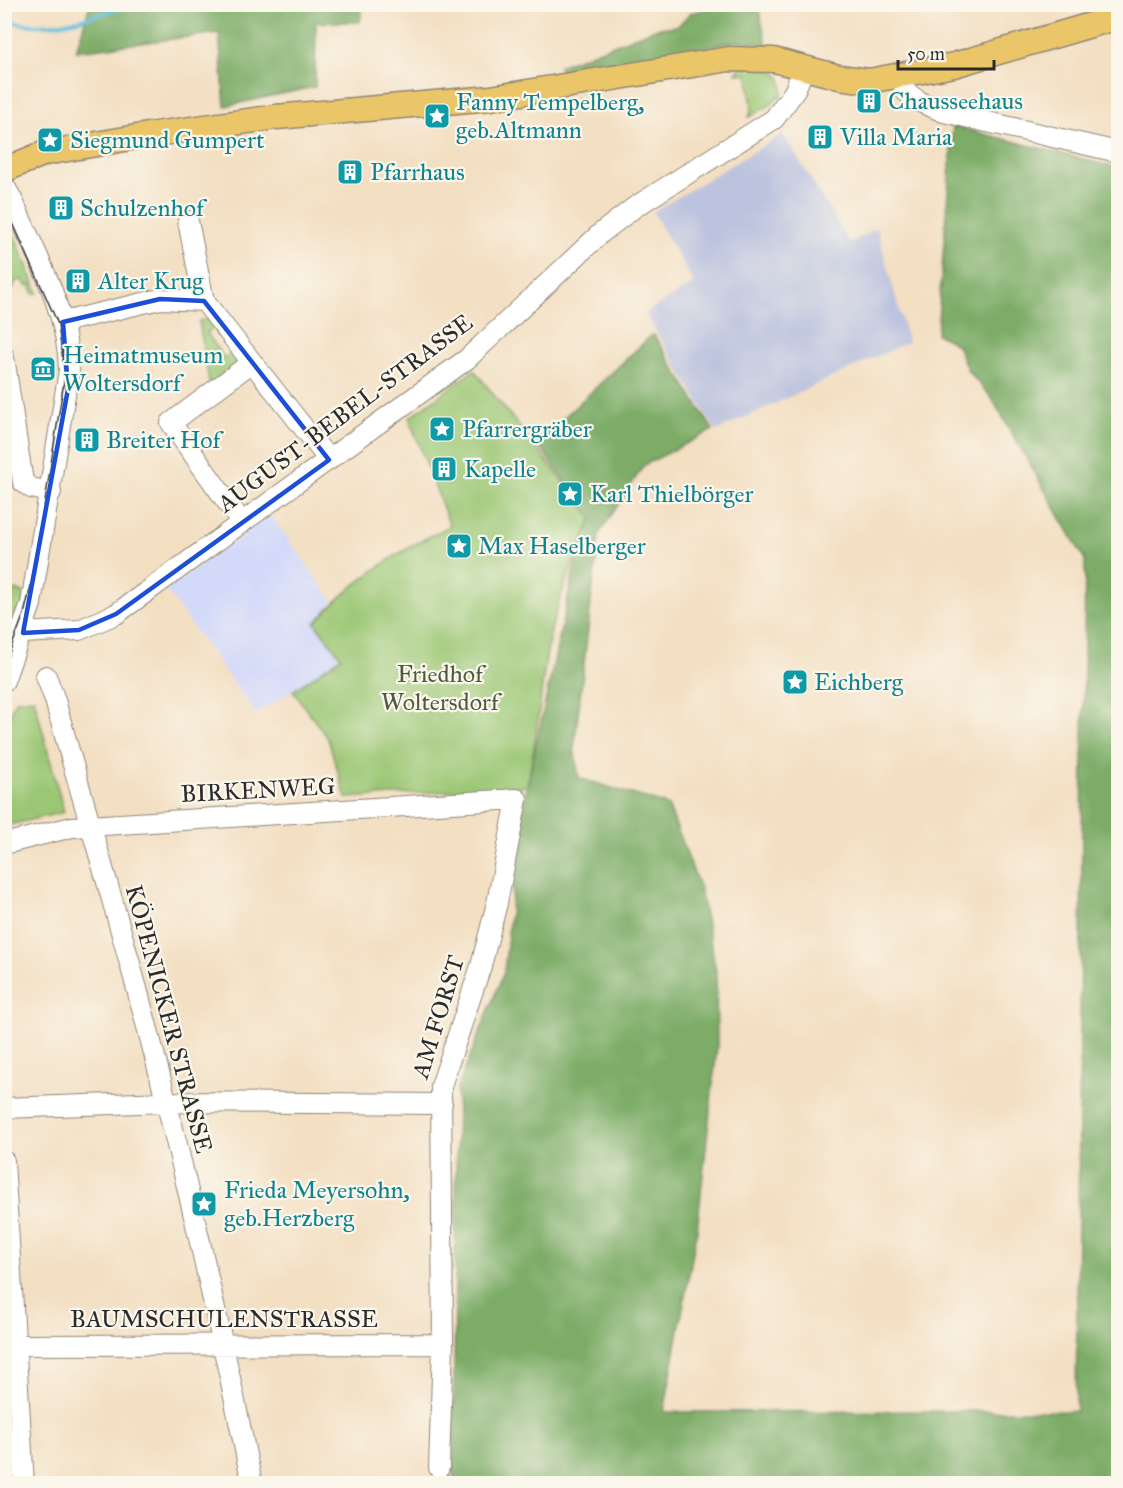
<svg xmlns="http://www.w3.org/2000/svg" width="1123" height="1488" font-family="'IM FELL Great Primer',serif">
<rect width="100%" height="100%" fill="#fbf7ec"/>
<filter id="ink" filterUnits="userSpaceOnUse"><feTurbulence type="fractalNoise" baseFrequency=".0167" numOctaves="2"/><feDisplacementMap in="SourceGraphic" scale="12" xChannelSelector="R" yChannelSelector="G"/><feConvolveMatrix kernelMatrix="1 2 1 2 8 2 1 2 1" color-interpolation-filters="sRGB"/></filter>
<filter id="wash" filterUnits="userSpaceOnUse"><feTurbulence type="fractalNoise" baseFrequency=".008" numOctaves="4" result="noise"/><feDisplacementMap in="SourceGraphic" scale="24" xChannelSelector="R" yChannelSelector="G"/><feGaussianBlur stdDeviation="1.35" result="paint"/><feColorMatrix in="noise" values="0 0 0 0 0 0 0 0 0 0 0 0 0 0 0 0 0 1.4 0 .05"/><feComposite in="paint" operator="in"/></filter>
<g filter="url(#wash)">
<rect width="100%" height="100%" fill="#f3dfc2"/>
<path fill="#d3d9f9" d="M270,514L333,601L315,623L340,658L256,714L166,590Z"/>
<path fill="#bcc3de" d="M783,134L850,243L877,228L908,342L716,431L645,313L694,283L653,212Z"/>
<path fill="#9bc774" stroke="#637950" stroke-width="1.5" d="M740,67C763,69 789,66 781,98L778,96L772,104L749,117L752,106L747,74L736,73Z
M5,218L8,220L38,293L33,294L31,285L26,286L23,280L15,281L14,288L5,291Z
M207,319L213,328L207,333L224,358L232,353L239,363L210,388L199,321Z
M474,370L592,518C576,556 557,599 549,640C540,688 538,738 527,786L346,798L328,739L293,691L341,657L315,623C351,582 402,549 450,526L409,418Z
M14,590L25,593L22,607L6,621V612Z
M34,698L64,812L5,826V729L15,700Z"/>
<path fill="#7cac66" stroke="#546c48" stroke-width="1.5" d="M90,4H362V5L360,22H316L315,87L225,106L219,33L76,51Z
M721,6L759,10L767,45L740,41L560,72L559,66L658,28L678,26L690,13Z
M953,126L1118,168V1483L453,1484L457,1089L504,972L521,814L578,551L592,518L537,443L653,334L713,430L644,465L599,534L574,749L579,778L668,805L700,889L716,971L717,1047L697,1230L664,1412L1076,1411L1085,560L991,397L968,371L957,345L937,334Z"/>
<g fill="none" stroke-linecap="round" stroke-linejoin="round">
<path stroke="#5dbbdb" stroke-width="4" d="M4,19C42,35 95,16 132,4"/>
</g>
</g>
<g filter="url(#ink)">
<g fill="none" stroke-linecap="round" stroke-linejoin="round">
<g stroke="#8f8576" stroke-width="22">
<path id="minor" d="M901,76L905,91L920,102L944,112L1118,152
M4,186C13,197 17,212 23,224C44,270 68,318 69,370L31,604L4,681
M188,221L204,301L329,460
M63,322L160,299L204,301
M4,357L23,482L31,488L51,492
M242,523L171,423L251,363
M4,634L79,630L116,614L467,359L601,233L635,207L774,119L794,92L804,69
M46,676L55,700C78,785 104,869 127,953C176,1128 216,1306 252,1484
M4,844L72,827L517,799L497,903L481,966L441,1086L443,1344L439,1468
M4,1108L166,1102L442,1104
M4,1161L24,1484
M4,1345L443,1344"/>
</g>
<g stroke="#8f8576" stroke-width="27">
<path id="major" d="M4,170L45,153L148,135L276,117L491,98L729,59L774,60L839,77L869,81L954,65L1118,17"/>
</g>
<use href="#minor" stroke="#fff" stroke-width="20"/>
<use href="#major" stroke="#ebc669" stroke-width="24"/>
<path stroke="#2b2b2b" stroke-width="1.5" d="M4,203L58,324L65,375L33,578L24,614L4,666"/>
</g>
</g>
<path fill="none" stroke="#1d4ed8" stroke-width="4.5" stroke-linejoin="round" d="M160,299L204,301L329,460L116,614L79,630L23,633L68,389L63,322Z"/>
<defs>
<g id="building-square" transform="scale(1.35)"><rect x="-9" y="-9" width="18" height="18" rx="4" fill="#0f9aa8" stroke="#fbf7ec"/><path d="M-4-6H4V6H1V3H-1V6H-4ZM-2.5-4.3h1.7v1.8h-1.7ZM.8-4.3h1.7v1.8H.8ZM-2.5-1h1.7V.8h-1.7ZM.8-1h1.7V.8H.8Z" fill="#fff"/></g>
<g id="sight-square" transform="scale(1.35)"><rect x="-9" y="-9" width="18" height="18" rx="4" fill="#0f9aa8" stroke="#fbf7ec"/><path d="M0-6L1.8-2.2L6-1.7L2.9 1.2L3.7 5.4L0 3.3L-3.7 5.4L-2.9 1.2L-6-1.7L-1.8-2.2Z" fill="#fff"/></g>
<g id="museum-square" transform="scale(1.35)"><rect x="-9" y="-9" width="18" height="18" rx="4" fill="#0f9aa8" stroke="#fbf7ec"/><path d="M0-6L6-3V-2H-6V-3ZM-5-1h2V3h-2ZM-1-1h2V3h-2ZM3-1h2V3H3ZM-6 4H6V6H-6Z" fill="#fff"/></g>
</defs>
<g fill-rule="evenodd">
<use href="#building-square" x="869" y="101"/>
<use href="#sight-square" x="437" y="116"/>
<use href="#building-square" x="820" y="137"/>
<use href="#sight-square" x="50" y="140"/>
<use href="#building-square" x="350" y="172"/>
<use href="#building-square" x="61" y="208"/>
<use href="#building-square" x="78" y="281"/>
<use href="#museum-square" x="43" y="369"/>
<use href="#sight-square" x="442" y="429"/>
<use href="#building-square" x="87" y="440"/>
<use href="#building-square" x="444" y="469"/>
<use href="#sight-square" x="570" y="494"/>
<use href="#sight-square" x="459" y="546"/>
<use href="#sight-square" x="795" y="682"/>
<use href="#sight-square" x="204" y="1204"/>
</g>
<g text-anchor="middle" dominant-baseline="central" stroke-width="4.5" stroke-linejoin="round" paint-order="stroke">
<g font-size="24" fill="#0d838f" stroke="#fbf7ec" text-anchor="start">
<text x="888" y="101">Chausseehaus</text>
<text x="456" y="102">Fanny Tempelberg,<tspan x="456" dy="28">geb.Altmann</tspan></text>
<text x="840" y="137">Villa Maria</text>
<text x="70" y="140">Siegmund Gumpert</text>
<text x="370" y="172">Pfarrhaus</text>
<text x="80" y="208">Schulzenhof</text>
<text x="98" y="281">Alter Krug</text>
<text x="63" y="355">Heimatmuseum<tspan x="63" dy="28">Woltersdorf</tspan></text>
<text x="462" y="429">Pfarrergräber</text>
<text x="106" y="440">Breiter Hof</text>
<text x="464" y="469">Kapelle</text>
<text x="590" y="494">Karl Thielbörger</text>
<text x="478" y="546">Max Haselberger</text>
<text x="814" y="682">Eichberg</text>
<text x="224" y="1190">Frieda Meyersohn,<tspan x="224" dy="28">geb.Herzberg</tspan></text>
</g>
<g font-size="24" fill="#2b2b2b" stroke="#fbf7ec">
<text transform="translate(345 413) rotate(-37)">AUGUST-BEBEL-STRASSE</text>
<text transform="translate(258 790) rotate(-3)">BIRKENWEG</text>
<text transform="translate(438 1017) rotate(-73)">AM FORST</text>
<text transform="translate(169 1019) rotate(75)">KÖPENICKER STRASSE</text>
<text x="224" y="1319">BAUMSCHULENSTRASSE</text>
</g>
<g font-size="24" fill="#4d5a41" stroke="#fbf7ec">
<text x="440" y="674">Friedhof<tspan x="440" dy="28">Woltersdorf</tspan></text>
</g>
</g>
<rect width="1123" height="1488" fill="none" stroke="#fbf7ec" stroke-width="24"/>
<path d="M898 60v9h96v-9" fill="none" stroke="#2b2b2b" stroke-width="3"/>
<text x="907" y="60" font-size="18" fill="#2b2b2b" stroke="#fbf7ec" stroke-width="4.5" paint-order="stroke">50 m</text>
</svg>
